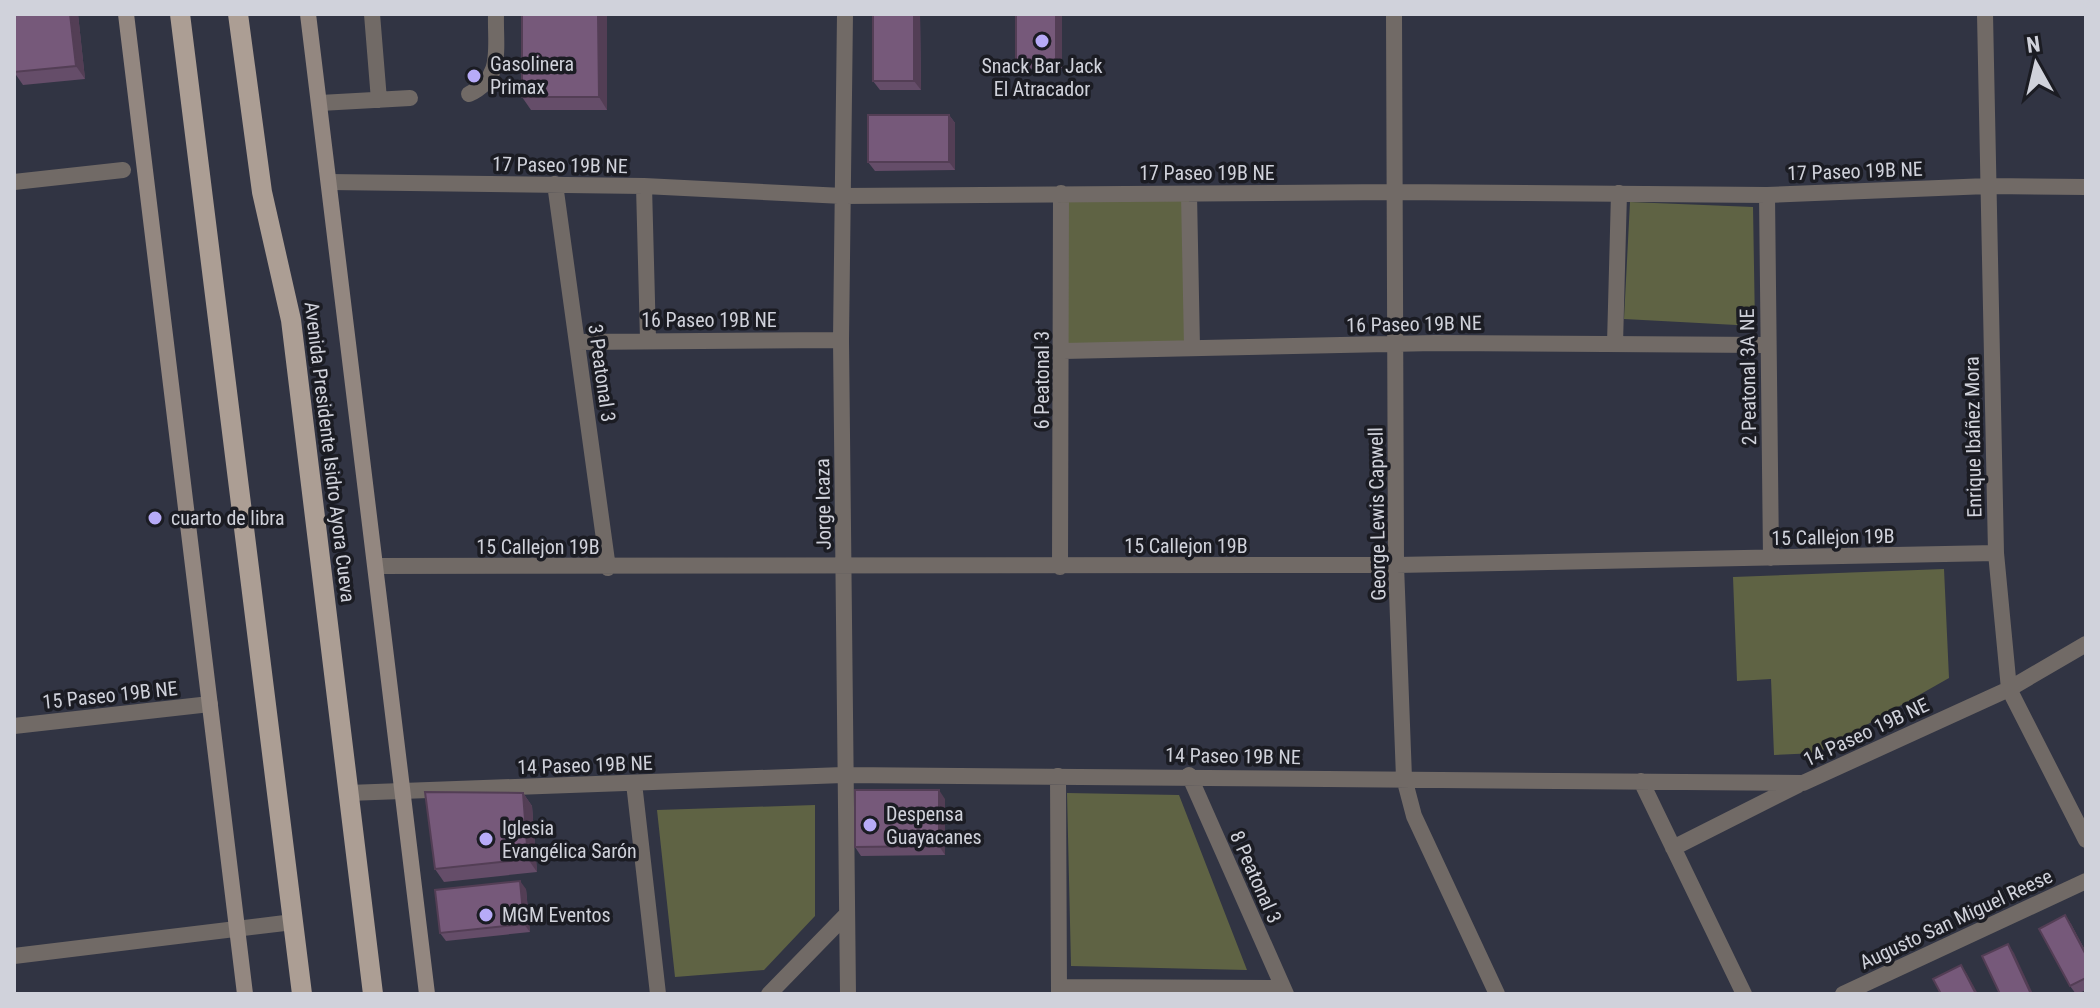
<svg xmlns="http://www.w3.org/2000/svg" width="2100" height="1008" font-family="'Roboto Condensed',sans-serif">
<rect width="100%" height="100%" fill="#313443"/>
<path fill="#5f6344" d="M1061,193L1189,194L1192,347L1063,351Z
M1630,202L1753,207L1755,326L1624,319Z
M1944,569L1949,678L1817,753L1774,755L1771,679L1737,681L1733,577Z
M1067,793L1179,795L1247,970L1071,966Z
M815,805V916L764,970L675,977L657,810Z"/>
<g fill="none" stroke-linecap="round" stroke-linejoin="round">
<path stroke="#716a66" stroke-width="16" d="M372,14L379,100
M469,94C504,78 495,48 496,14
M320,103L410,98"/>
<path stroke="#716a66" stroke-width="16" d="M845,14L841,340L848,994
M1394,14L1396,565L1404,778L1414,816L1497,994
M1985,14L1996,553L2009,689L2086,840
M14,182L123,170
M329,182L644,186L843,196L1394,192L1767,195L1988,186L2086,187
M555,184L608,568
M644,186L648,339
M1189,194L1192,347
M1767,195L1771,558
M578,342L841,340
M1615,344L1619,193
M1063,351L1435,343L1766,345
M376,566L1396,565L1996,553
M1060,567L1061,193
M14,726L210,704
M1189,775L1286,994
M1058,776L1059,994
M1641,781L1744,994
M634,783L658,994
M348,793L843,775L1803,783L2009,689L2086,644
M1673,848L1798,785
M14,956L293,922
M1059,987L1283,988
M769,994L846,915
M1843,994L2086,881"/>
<path stroke="#938780" stroke-width="16" d="M126,14L245,994
M308,14L427,994"/>
<path stroke="#ac9e94" stroke-width="20" d="M180,14L302,994
M238,14L262,192L291,320L373,994"/>
</g>
<path fill="#654d69" d="M14,14H78L85,79L23,85L14,72Z
M607,14V110H531L522,97Z
M873,14H920L921,90H880L873,81Z
M1016,14H1062V68L1022,69L1016,60Z
M949,115L955,123V170L875,171L868,162Z
M523,793L532,806L537,872L444,882L435,869Z
M945,799V855L861,856L855,847Z
M526,889L530,932L446,941L440,933Z
M2065,915L2071,924L2086,952V990L2077,994H2076L2070,986Z"/>
<path fill="#533e55" d="M70,14H78L85,79L76,66Z
M598,14H607V110L599,97Z
M914,14H920L921,90L914,81Z
M1056,14H1062V68L1056,59Z
M949,115L955,123V170L949,162Z
M939,790L945,799V855L939,846Z
M523,793L532,806L537,872L528,859Z
M520,881L526,889L530,932L524,924Z
M2065,915L2071,924L2086,952V955Z
M2008,944L2014,953L2033,994H2031Z
M1961,965L1967,974L1978,994H1976Z"/>
<path fill="#76597a" stroke="#533e55" stroke-width="2" d="M14,14H70L76,66L14,72Z
M522,14H598L599,97H522Z
M873,14H914V81H873Z
M1016,14H1056V59L1016,60Z
M868,115H949V162H868Z
M855,790H939V846L855,847Z
M425,792L523,793L528,859L435,869Z
M520,881L524,924L440,933L435,890Z
M2065,915L2086,955V978L2070,986L2039,929Z
M2008,944L2031,994H2000L1982,956Z
M1961,965L1976,994H1941L1933,979Z"/>
<g fill="#b7abf8" stroke="#1b1c23" stroke-width="3">
<circle cx="1042" cy="41" r="8"/>
<circle cx="474" cy="76" r="8"/>
<circle cx="155" cy="518" r="8"/>
<circle cx="870" cy="825" r="8"/>
<circle cx="486" cy="839" r="8"/>
<circle cx="486" cy="915" r="8"/>
</g>
<g text-anchor="middle" dominant-baseline="central" stroke-width="7" stroke-linejoin="round" paint-order="stroke">
<g font-size="20" fill="#d0d2db" stroke="#1b1c23" text-anchor="start">
<text x="490" y="64">Gasolinera<tspan x="490" dy="23">Primax</tspan></text>
<text x="1042" y="66" text-anchor="middle">Snack Bar Jack<tspan x="1042" dy="23">El Atracador</tspan></text>
<text x="171" y="518">cuarto de libra</text>
<text x="886" y="814">Despensa<tspan x="886" dy="23">Guayacanes</tspan></text>
<text x="502" y="828">Iglesia<tspan x="502" dy="23">Evangélica Sarón</tspan></text>
<text x="502" y="915">MGM Eventos</text>
</g>
<g font-size="20" fill="#d0d2db" stroke="#1b1c23">
<text transform="translate(560 165) rotate(1)">17 Paseo 19B NE</text>
<text transform="translate(1855 171) rotate(-2)">17 Paseo 19B NE</text>
<text x="1207" y="173">17 Paseo 19B NE</text>
<text x="709" y="320">16 Paseo 19B NE</text>
<text transform="translate(1414 324) rotate(-1)">16 Paseo 19B NE</text>
<text transform="translate(602 373) rotate(82)">3 Peatonal 3</text>
<text transform="translate(1748 377) rotate(-91)">2 Peatonal 3A NE</text>
<text transform="translate(1042 380) rotate(-90)">6 Peatonal 3</text>
<text transform="translate(1973 437) rotate(-91)">Enrique Ibáñez Mora</text>
<text transform="translate(330 452) rotate(83)">Avenida Presidente Isidro Ayora Cueva</text>
<text transform="translate(823 504) rotate(-91)">Jorge Icaza</text>
<text transform="translate(1377 514) rotate(-91)">George Lewis Capwell</text>
<text transform="translate(1833 537) rotate(-1)">15 Callejon 19B</text>
<text x="1186" y="546">15 Callejon 19B</text>
<text x="538" y="547">15 Callejon 19B</text>
<text transform="translate(110 695) rotate(-6)">15 Paseo 19B NE</text>
<text transform="translate(1866 732) rotate(-25)">14 Paseo 19B NE</text>
<text transform="translate(1233 756) rotate(1)">14 Paseo 19B NE</text>
<text transform="translate(585 765) rotate(-2)">14 Paseo 19B NE</text>
<text transform="translate(1256 877) rotate(66)">8 Peatonal 3</text>
<text transform="translate(1956 919) rotate(-25)">Augusto San Miguel Reese</text>
</g>
</g>
<rect width="2100" height="1008" fill="none" stroke="#d0d2db" stroke-width="32"/>
<g transform="translate(2036 64) rotate(352)" stroke="#1b1c23" stroke-width="6" paint-order="stroke">
<path d="M0-6L14 30L0 20L-14 30Z" fill="#d0d2db"/>
<text y="-12" font-size="22" font-weight="bold" text-anchor="middle" fill="#d0d2db">N</text>
</g>
</svg>
